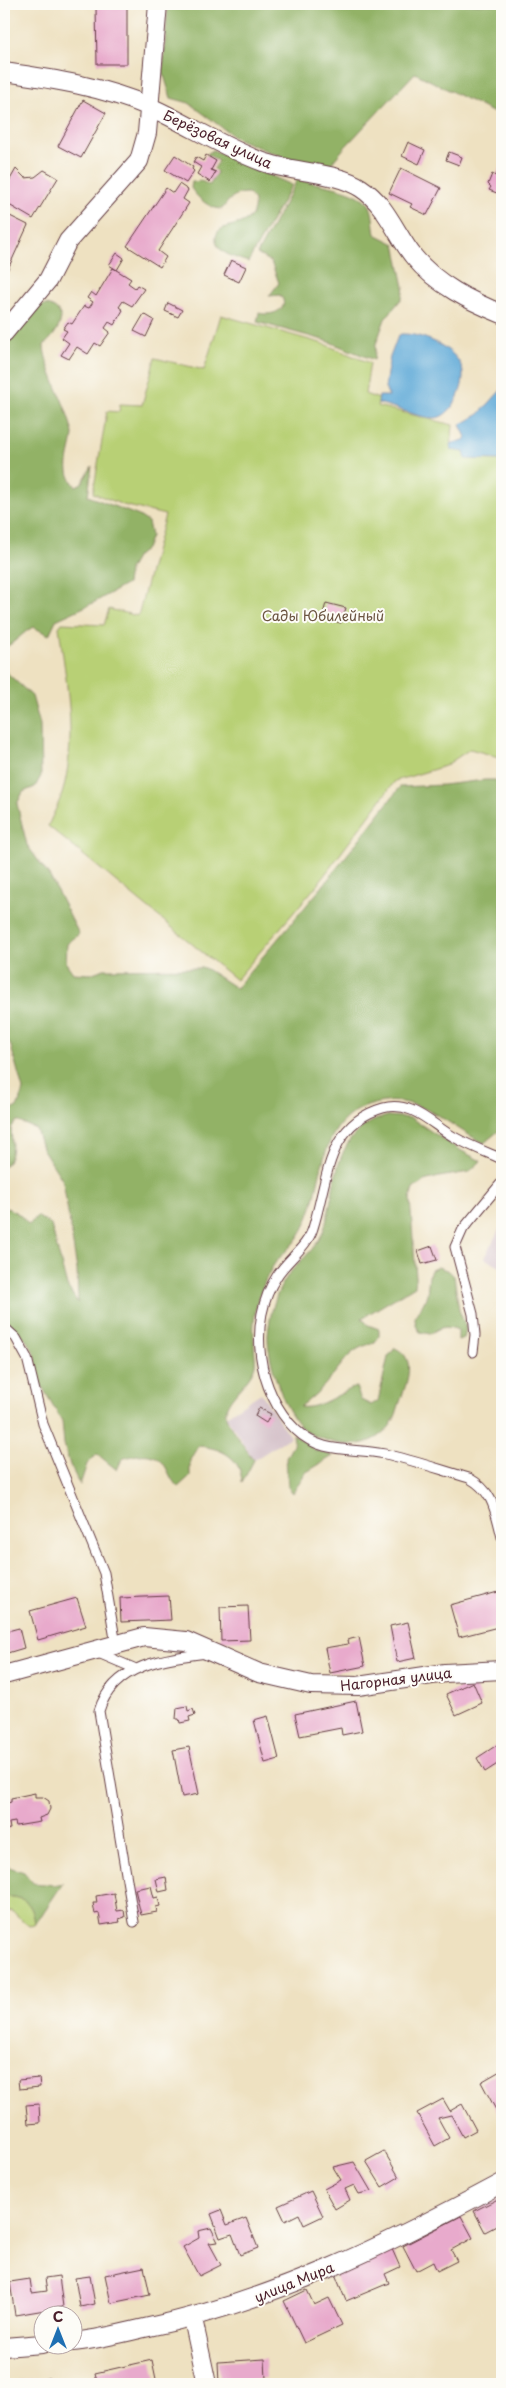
<svg xmlns="http://www.w3.org/2000/svg" width="506" height="2388" font-family="'Playpen Sans',sans-serif">
<rect width="100%" height="100%" fill="#fdfcf7"/>
<filter id="ink" filterUnits="userSpaceOnUse"><feTurbulence type="fractalNoise" baseFrequency=".02" numOctaves="2"/><feDisplacementMap in="SourceGraphic" scale="10" xChannelSelector="R" yChannelSelector="G"/><feConvolveMatrix kernelMatrix="1 2 1 2 8 2 1 2 1" color-interpolation-filters="sRGB"/></filter>
<filter id="wash" filterUnits="userSpaceOnUse"><feTurbulence type="fractalNoise" baseFrequency=".0096" numOctaves="4" result="noise"/><feDisplacementMap in="SourceGraphic" scale="20" xChannelSelector="R" yChannelSelector="G"/><feGaussianBlur stdDeviation="1.12" result="paint"/><feColorMatrix in="noise" values="0 0 0 0 0 0 0 0 0 0 0 0 0 0 0 0 0 1.4 0 .05"/><feComposite in="paint" operator="in"/></filter>
<g filter="url(#wash)">
<rect width="100%" height="100%" fill="#eee1c1"/>
<path fill="#d2bdc6" d="M502,1224V1268L484,1258Z
M261,1393L290,1437L254,1460L226,1416Z"/>
<path fill="#b8d075" stroke="#817850" d="M221,315L324,344L370,363L365,394L379,399L377,406L453,425L451,449L464,452L466,459L502,460V758L470,749L445,766L395,781L317,885L236,980L48,826C53,814 61,800 64,787C77,733 66,681 59,627L62,623L104,625L109,609L138,616L165,515L123,505L93,493L107,411L119,412L120,404L142,405L155,358L204,370Z
M4,1897C25,1895 34,1905 35,1925L29,1926L12,1911L4,1913Z"/>
<path fill="#92b266" stroke="#6e6848" d="M168,4H502V117L415,73L345,147L330,165L296,161L267,151L236,138L189,103L171,98L163,72Z
M213,150L292,185L248,262C237,258 214,253 216,237C217,234 217,232 220,230C228,224 241,227 252,215C256,206 255,199 248,193C233,193 230,199 222,209C210,209 197,198 191,188L192,182L201,181L210,185L217,172L214,169L218,161L207,154Z
M297,180C317,184 354,188 368,203C374,210 373,225 375,234L395,244L404,287L402,298L385,319L376,344L374,360L327,341L257,322L259,313C271,317 292,309 280,295L269,296L279,283L271,262L257,254Z
M47,305C72,312 57,334 44,345C44,363 63,399 69,419C70,424 73,430 73,434C72,452 60,471 76,486L82,483L92,466L88,496L139,516L148,522L151,536L146,549L137,556L129,570L127,584L93,603L56,620L49,635L33,627C22,633 15,643 4,648V345L38,306Z
M4,670L32,696L40,725L41,776L35,787L23,792L17,804L27,845L50,877L79,934L67,944L66,963L73,973L90,974L104,969L205,968L236,988L322,887L400,787L443,785L485,780H495L502,784V1128L484,1143C446,1125 420,1092 374,1104C312,1120 327,1188 302,1231C295,1244 284,1252 275,1263C267,1275 262,1287 258,1301C254,1314 253,1328 254,1342C254,1349 256,1358 255,1365C251,1383 222,1400 226,1416C227,1424 248,1452 254,1460L242,1483C241,1457 222,1448 198,1446L190,1460V1476L178,1487C170,1479 169,1471 163,1463C153,1450 134,1455 122,1459L117,1470L97,1454L87,1464L80,1485L70,1465L64,1444L62,1421L40,1383L35,1354L25,1338L4,1318V1220L7,1208L19,1214L29,1225L37,1216L51,1225L67,1286L78,1303L77,1270L63,1181L42,1148L36,1129L17,1121L11,1128C12,1142 14,1157 4,1167V1115L18,1106L23,1090L10,1043L4,1040Z
M388,1116L411,1118L458,1149L481,1161L469,1172L439,1177L424,1181L413,1189L410,1199L416,1277L415,1286L362,1318L368,1325L379,1329V1336L375,1343C350,1348 347,1359 332,1376C323,1388 312,1398 300,1407C319,1410 338,1393 356,1387L361,1400L371,1405L378,1401L388,1357L395,1348C420,1359 404,1388 398,1408C389,1444 354,1451 323,1439C315,1436 305,1432 300,1426C283,1408 267,1359 268,1334C270,1313 276,1291 289,1274C301,1259 320,1246 325,1226C338,1181 332,1130 388,1116Z
M438,1267L449,1271L454,1276L459,1310L466,1328L464,1338L458,1340V1330C446,1325 440,1327 430,1334L420,1332C408,1313 421,1313 426,1297C429,1288 427,1279 431,1270Z
M293,1434L315,1450L333,1456L305,1473L293,1493L288,1487L286,1458L294,1443Z
M9,1867L24,1872L33,1883L54,1885L63,1883L35,1925C34,1905 25,1895 4,1897V1868Z"/>
<path fill="#60aad8" stroke="#556482" d="M401,334C421,333 455,347 462,368C467,384 453,417 435,418C423,419 392,406 378,403L379,396H389L385,388L387,373L390,357L398,336Z
M502,389V460L466,459L464,452L451,450L450,444L464,440L466,437L460,425L479,414Z"/>
<g id="blocks">
<path fill="#e8aacc" d="M96,7H127V64H97Z
M83,100L106,113L81,158L58,146Z
M408,142L425,150L419,164L402,156Z
M449,152L462,157L459,165L446,160Z
M175,155L193,167L192,169L194,171L186,183L165,170Z
M206,155L216,161L211,170L216,172L210,182L197,174L201,167L193,162L196,157L203,161Z
M500,167L502,168V195L489,190L491,187L488,184L492,174L496,176Z
M401,168L441,188L427,215L410,207L412,204L389,193Z
M16,169L25,178L35,177L44,170L58,178L33,219L4,202V190Z
M179,184L188,190L183,199L189,203L158,251L166,257L160,267L127,246L166,188L173,193Z
M6,214L28,225L7,271L4,270V220Z
M117,253L124,258L117,270L109,265Z
M231,260L246,267L239,282L224,275Z
M113,268L131,279L128,283L135,288L137,285L144,289L132,306L123,301L119,307L123,310L114,325L109,322L105,328L110,332L100,346L95,343L88,354L77,347L69,359L61,355L69,343L62,338L67,331L63,329L68,322L72,324L84,306L89,308L93,302L87,298L91,292L96,296Z
M168,303L182,310L178,317L165,311Z
M144,314L154,320L146,337L134,331Z
M326,603L346,608L341,623L322,618Z
M432,1246L437,1260L422,1264L418,1251Z
M259,1408L271,1414L266,1423L255,1416Z
M498,1592L502,1608V1626L459,1637L450,1605Z
M169,1596L171,1620L121,1622L120,1598Z
M77,1598L86,1626L38,1640L30,1611Z
M248,1606L250,1640L221,1641L220,1607Z
M408,1622L416,1658L397,1662L390,1626Z
M19,1628L24,1648L4,1654V1632Z
M359,1637L365,1666L330,1673L325,1648L348,1644L347,1640Z
M473,1682L482,1703L456,1715L446,1694Z
M356,1701L362,1731L342,1735L341,1728L300,1736L295,1714Z
M187,1706L188,1711L193,1709L195,1715L189,1717L190,1721L180,1723L179,1719H176L177,1708Z
M268,1716L279,1759L265,1763L254,1720Z
M500,1743L502,1761L485,1772L477,1758Z
M189,1747L199,1794L182,1797L173,1750Z
M35,1793V1797H43L49,1801L50,1809L47,1815L39,1818L40,1822L16,1826L15,1822L9,1823L10,1829L4,1830V1804L11,1802V1798Z
M166,1877L168,1890L159,1892L156,1879Z
M151,1886L154,1898L158,1897L160,1906L156,1907L157,1912L141,1915L135,1889Z
M114,1893L117,1911L124,1910L125,1917L119,1919L120,1922L101,1925L99,1913L95,1914L93,1903H97L96,1896Z
M502,2070V2121L481,2082Z
M39,2078L40,2087L19,2089L18,2080Z
M443,2099L450,2111L462,2104L476,2130L463,2137L451,2115L438,2118L449,2138L435,2146L417,2113Z
M39,2104L40,2123L28,2124L26,2105Z
M384,2151L399,2177L382,2187L366,2161Z
M354,2162L371,2191L359,2194L354,2185L345,2189L350,2200L335,2209L324,2189L341,2180L333,2167Z
M311,2191L323,2216L304,2225L299,2214L285,2221L278,2206Z
M502,2197V2223L485,2232L474,2211Z
M221,2210L227,2225L246,2218L258,2248L240,2255L232,2234L220,2238L211,2214Z
M461,2216L473,2238L451,2250L457,2261L437,2271L433,2262L416,2271L403,2246Z
M211,2228L218,2242L209,2243L221,2265L199,2276L183,2247L199,2238L198,2231Z
M392,2249L400,2267L385,2274L389,2283L346,2301L335,2274Z
M144,2267L150,2295L111,2303L105,2275Z
M59,2276L63,2307L15,2315L10,2282L30,2279L32,2293L47,2291L45,2278Z
M90,2276L95,2304L80,2307L75,2278Z
M307,2290L314,2305L329,2298L342,2325L304,2343L284,2301Z
M265,2359L266,2379L249,2381L250,2384H219L218,2362Z
M152,2360L157,2384H98L95,2373Z
M49,2378L50,2384H17V2382Z"/>
</g>
</g>
<g filter="url(#ink)">
<use href="#blocks" fill-opacity="0" stroke="#633c42" stroke-width="1"/>
<g fill="none" stroke-linecap="round" stroke-linejoin="round">
<g stroke="#633c42" stroke-width="11">
<path id="lane" d="M502,1159C486,1152 470,1146 454,1137C432,1125 412,1100 383,1108C326,1124 328,1181 313,1228C308,1246 287,1260 277,1276C247,1322 257,1392 296,1430C322,1455 353,1447 385,1454C413,1460 441,1470 469,1478C494,1492 495,1511 502,1537
M4,1327L16,1338L27,1358L43,1424L104,1573L116,1645
M473,1352L475,1335L473,1314L455,1247L463,1229L502,1182
M96,1652L136,1669
M134,1922L99,1711C113,1664 166,1658 208,1653"/>
</g>
<g stroke="#633c42" stroke-width="20">
<path id="street" d="M4,72C54,79 104,87 150,107C188,124 224,148 263,162C294,173 334,171 361,188C387,205 396,235 414,257C437,285 470,301 502,314
M4,333L48,280L68,241L139,161L147,133L158,4
M4,1675L144,1637L186,1641L259,1673L311,1685L358,1686L445,1673L502,1670
M193,2319L207,2384
M72,2342C95,2340 118,2334 140,2329C269,2303 387,2245 502,2183
M4,2347L42,2344"/>
</g>
<use href="#lane" stroke="#fff" stroke-width="9"/>
<use href="#street" stroke="#fff" stroke-width="18"/>
</g>
</g>
<g text-anchor="middle" dominant-baseline="central" stroke-width="4" stroke-linejoin="round" paint-order="stroke">
<g font-size="14" fill="#4a1f2b" stroke="#fdfcf7">
<text transform="translate(218 139) rotate(25)">Берёзовая улица</text>
<text transform="translate(396 1679) rotate(-7)">Нагорная улица</text>
<text transform="translate(294 2282) rotate(-22)">улица Мира</text>
</g>
<g font-size="14" fill="#6b5441" stroke="#fdfcf7">
<text x="323" y="615">Сады Юбилейный</text>
</g>
</g>
<rect width="506" height="2388" fill="none" stroke="#fdfcf7" stroke-width="20"/>
<g transform="translate(58 2330)"><circle r="24" fill="#fdfcf7" stroke="#b5a4a5"/>
<path d="M0-4L9 19L0 12L-9 19Z" fill="#1f6fb2"/>
<text y="-8" font-size="14" font-weight="bold" text-anchor="middle" fill="#4a1f2b">С</text>
</g>
</svg>
